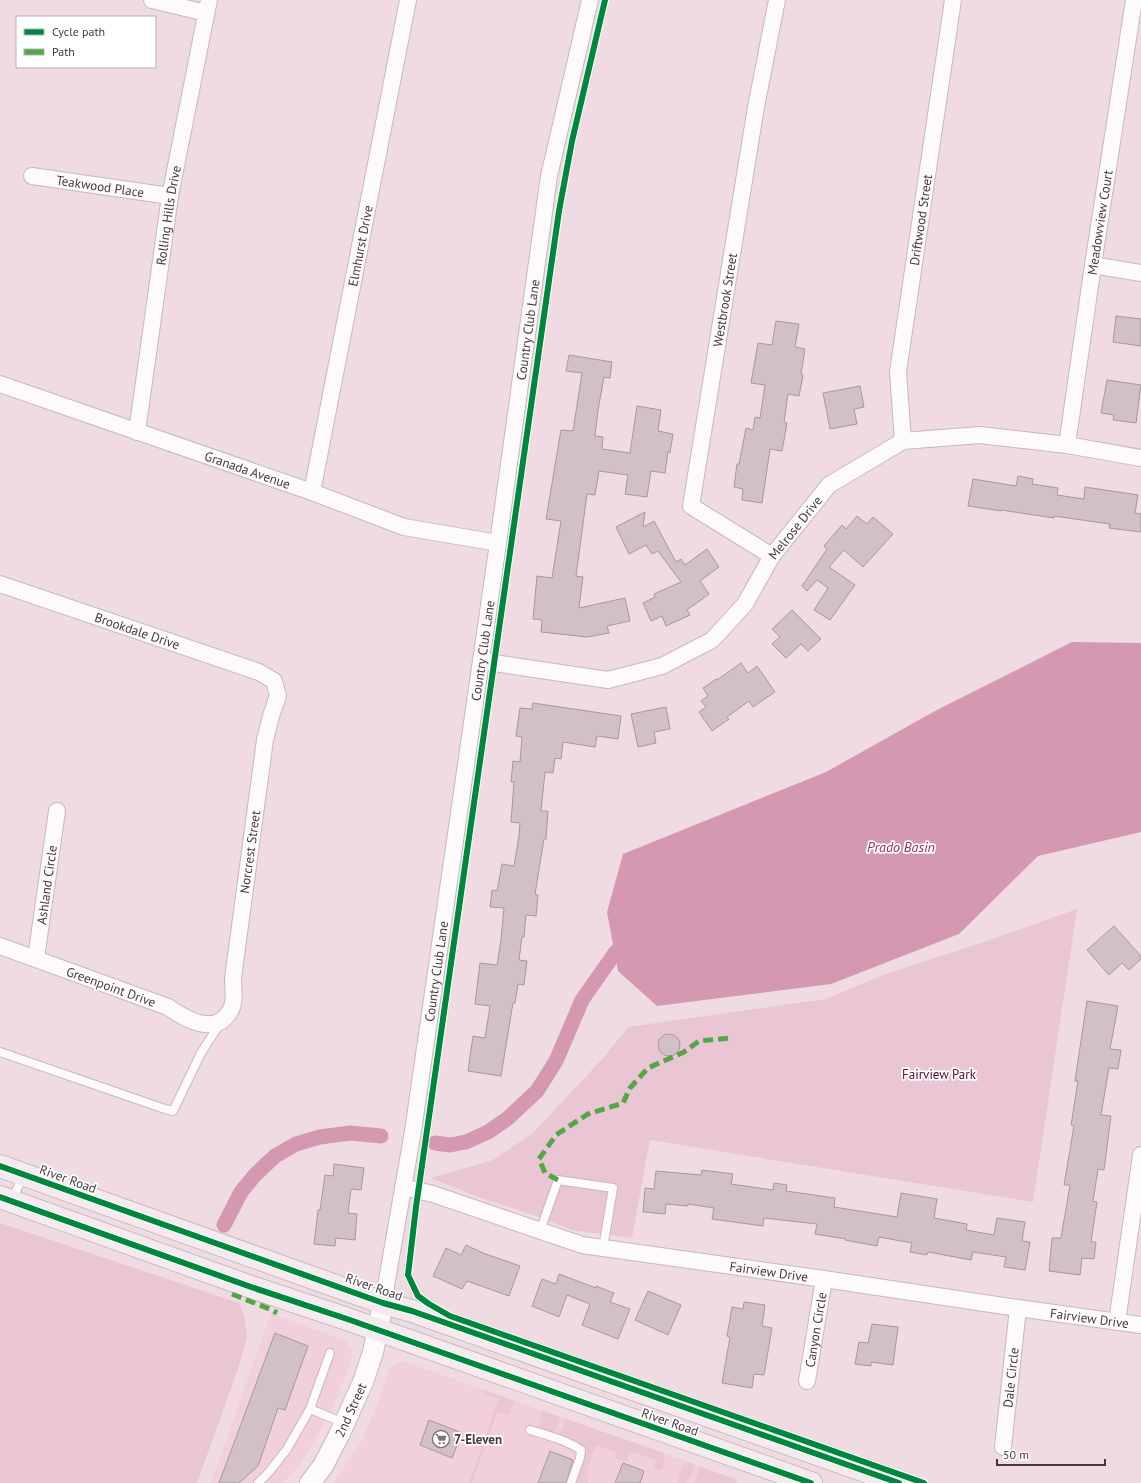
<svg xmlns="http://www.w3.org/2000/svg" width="1141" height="1483" font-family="'PT Sans',sans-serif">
<rect width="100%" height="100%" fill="#f1dbe3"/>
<path fill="#f2cfdc" d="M271,1313L346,1341L353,1350L349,1367L331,1412L312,1445L299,1466L284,1483H211Z
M401,1362H405L737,1479L736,1483H334L362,1440L378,1403L389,1369L396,1363Z"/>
<path fill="#eac5d3" d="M1077,909L1033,1202L650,1140L632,1238L572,1230L542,1218L481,1198L431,1178L493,1160L532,1134L605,1056L628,1027L826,999L883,975L984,942Z
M0,1223L239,1303L245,1318L247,1337L238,1369L197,1483H0Z
M484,1390L514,1401L511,1412L509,1415L497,1413L472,1483H469L499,1398L485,1394Z
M543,1411L560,1417L554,1433L539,1427V1424Z
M566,1419L664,1453L662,1457L665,1459L662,1470H657L654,1467L656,1460L635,1453H629L626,1462L615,1458L617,1452L596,1445L587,1470L588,1483H575L582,1450C578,1439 569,1438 559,1435Z
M688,1462L695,1465L687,1483H678L679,1479L677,1478L683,1465L687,1466Z
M700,1467L737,1480L736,1483H695Z"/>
<path fill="#d598b1" d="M1072,642L1141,643V832L1038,856L959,934L831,984L657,1006L618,971L607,912L623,854L826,772L935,711Z"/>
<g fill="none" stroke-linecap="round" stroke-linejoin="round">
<path stroke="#d598b1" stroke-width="15" d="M435,1143L450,1145L466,1142L488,1132L507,1119L537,1091L556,1061L582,1000L615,953L630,940
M224,1225L241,1192L255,1175L275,1156L296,1144L320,1137L350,1133L381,1136"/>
</g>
<path fill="#d1c0c6" stroke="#a7979d" d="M1116,316L1141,319V346L1113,342Z
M776,321L799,324L795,347L805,349L801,374L803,375L799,396L788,394L784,422L787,423L782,451L770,449L762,503L742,500L743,489L734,487L737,464H739L746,428L753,430L755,417L760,418L765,385L751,383L758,343L772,345Z
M569,355L612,362L610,378L604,377L598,410L595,436L603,437L602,449L630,453L637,406L661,410L658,431L673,434L670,453L668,452L665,473L651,471L647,497L625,494L628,475L599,471L595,495L587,494L576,576L583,577L579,608L625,598L630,621L607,626L609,633L587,637L541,632L542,620L533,619L537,576L552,578L561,521L546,519L561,430L573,431L582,373L566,371Z
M1107,380L1141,385L1136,423L1113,420L1114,415L1101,413Z
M860,386L864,407L854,409L857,424L830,429L823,393Z
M1018,476L1033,479L1032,484L1058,488L1057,495L1084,499L1085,487L1138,495L1135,513L1141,514V532L1109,528L1110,524L1054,516V518L1001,510V511L968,506L973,479L1016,486Z
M645,512L643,527L654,521L676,562L681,559L685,565L707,549L719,567L700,581L709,594L687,610L690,615L666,626L662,616L651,621L643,603L655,597L654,594L681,582L658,551L652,554L646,545L629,554L616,527Z
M857,516L867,524L873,517L893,534L863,567L844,550L829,567L855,585L830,620L814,610L828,588L817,580L807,591L802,586L827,549L824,546L842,525L846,529Z
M792,610L821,639L808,651L801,644L786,658L772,644L780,637L772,629Z
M741,663L748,673L757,666L775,692L753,707L749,701L727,717L729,719L712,731L699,712L706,707L701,701L708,696L703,688L716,679L717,680Z
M533,703L621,716L618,739L597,736L595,747L563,742L561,759L555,758L553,773L545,772L541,811H548L546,839H544L535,894L538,895L536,916L526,915L524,937H522L519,960L527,961L524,985L518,984L515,1003H513L501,1076L468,1071L473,1036L485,1038L490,1006L475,1004L480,963L497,965L501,940L504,908L490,907L492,890L497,891L502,864L514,866L519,836L520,823L511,822L514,782H511L513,761L520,762L522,737L516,736L520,708L532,709Z
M666,707L670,729L654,732L656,743L638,747L631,714Z
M1114,926L1141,956V959L1129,970L1122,963L1109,975L1087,950Z
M1087,1001L1118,1006L1110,1049L1121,1050L1118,1069L1109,1068L1101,1115L1111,1116L1104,1170L1098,1169L1093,1201L1097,1202L1091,1242H1096L1094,1259L1082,1258L1080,1275L1049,1271L1052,1238H1061L1070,1185H1064L1074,1126L1071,1125L1078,1081H1075Z
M658 1045a11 11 0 1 1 22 0a11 11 0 1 1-22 0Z
M334,1164L364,1168L361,1190L351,1189L348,1213L357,1214L355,1240L336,1238L335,1246L314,1244L318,1210H320L325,1175L333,1176Z
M702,1170L733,1174L731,1184L773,1190L774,1183L787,1185L786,1191L835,1198L834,1207L897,1217L901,1193L937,1199L934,1218L967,1224L966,1230L994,1235L997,1218L1025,1222L1022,1241L1030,1242L1025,1270L1004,1267L1006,1257L973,1252L971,1260L928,1252L927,1255L910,1252L912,1243L879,1237L877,1246L845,1240L846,1239L815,1234L817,1224L764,1218L763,1226L712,1219L714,1208L688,1204V1206L666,1204L665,1214L643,1212L645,1188L654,1189L656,1171L701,1175Z
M466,1245L483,1253L520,1266L509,1296L467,1281L462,1289L433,1276L446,1248L461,1255Z
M559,1274L596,1288V1286L614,1293L610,1302L630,1309L618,1339L582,1325L590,1304L567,1295L559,1317L532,1306L542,1279L556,1284Z
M648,1291L681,1305L668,1335L635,1320Z
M744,1302L765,1305L762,1326L772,1328L764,1375L754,1374L752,1388L722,1383L730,1337L727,1336L732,1307L743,1309Z
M872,1324L898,1327L893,1365L871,1362V1366L855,1364L859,1342L868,1343Z
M275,1333L308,1346L285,1410L278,1408L258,1466L239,1483H219Z
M429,1420L462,1433L452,1458L420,1445Z
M550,1451L573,1460L566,1483H538Z
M623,1463L644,1471L640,1483H615Z"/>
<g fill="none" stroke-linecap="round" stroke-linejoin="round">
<g stroke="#c8b7bd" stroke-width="10">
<path id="service" d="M0,1052L165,1109L173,1111L201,1053L221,1022
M12,1201L23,1175
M540,1231L558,1180L613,1188L603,1248
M310,1409L344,1423
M530,1430C547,1435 566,1440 581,1450L580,1458L571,1483
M258,1483L269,1472L287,1449L310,1409L330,1353"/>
</g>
<g stroke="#c8b7bd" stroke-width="18">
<g id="minor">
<path d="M152,0L206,13"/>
<path id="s1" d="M32,176L170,196"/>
<path d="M1093,265L1141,273"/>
<path id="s2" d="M0,384L312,492L404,527L498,543"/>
<path id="s3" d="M137,432L170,196L209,0"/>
<path id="s4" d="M903,441L898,372L953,0"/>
<path id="s5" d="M1067,445L1093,265L1134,0"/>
<path id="s6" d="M312,492L408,0"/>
<path id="s7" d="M772,556L691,506L756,107L777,0"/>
<path id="s8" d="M0,584L259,672L274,681L278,696L271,716L265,740L233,978C233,988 236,1002 230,1011C216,1037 185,1019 168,1007L0,946"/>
<path id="s9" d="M481,661L608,680L662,666L712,640L745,604L772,556L829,485L903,441L980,435L1067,445L1141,458"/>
<path id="s10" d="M36,958L57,811"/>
<path id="s11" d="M403,1187L433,1194L582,1245L824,1279L1018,1308L1141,1325"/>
<path id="s12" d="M383,1303L413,1131L498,543L549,176L590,0"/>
<path d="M1117,1322L1141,1155"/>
<path id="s13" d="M807,1381L824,1279"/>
<path id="s14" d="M1003,1447L1018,1308"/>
</g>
</g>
<g stroke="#c8b7bd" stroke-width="22">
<g id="tertiary">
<path id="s15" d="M310,1483L323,1466L339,1435L363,1382L373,1352L383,1303"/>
</g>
</g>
<g stroke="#c7bcc0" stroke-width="24">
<path id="primary" d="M0,1166L383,1303L412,1311L899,1483
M0,1197L251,1287L350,1320L811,1483"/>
</g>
<use href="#service" stroke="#fdfafb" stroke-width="8"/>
<use href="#minor" stroke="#fdfafb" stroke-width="16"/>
<use href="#tertiary" stroke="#fdfafb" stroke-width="20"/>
<use href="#primary" stroke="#f5ebef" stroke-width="22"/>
<path stroke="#55a646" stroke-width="5" stroke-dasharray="10 5" stroke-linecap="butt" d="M558,1180L545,1173L539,1159L556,1135L588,1114L623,1103L630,1088L648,1068L684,1052L699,1041L730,1038
M232,1294L272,1310L277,1313"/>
<g stroke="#fff" stroke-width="8">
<path id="cycleway" d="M605,0L572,141L559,211L416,1207L408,1275L418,1296L429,1304L450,1316L924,1483
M0,1166L383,1303L412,1311L899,1483
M0,1197L251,1287L350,1320L811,1483"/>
</g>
<use href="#cycleway" stroke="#00873e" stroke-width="6"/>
</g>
<defs>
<g id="supermarket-ring" transform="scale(0.9)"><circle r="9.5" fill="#fff" stroke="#827178" stroke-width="1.5"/><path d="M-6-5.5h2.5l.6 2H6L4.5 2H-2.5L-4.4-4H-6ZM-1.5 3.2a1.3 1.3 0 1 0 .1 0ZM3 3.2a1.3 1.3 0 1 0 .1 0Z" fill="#827178"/></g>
</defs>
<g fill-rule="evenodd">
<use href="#supermarket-ring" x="441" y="1439"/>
</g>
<g text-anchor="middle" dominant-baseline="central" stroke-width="3.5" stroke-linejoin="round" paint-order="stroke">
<g font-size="13" fill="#47383e" stroke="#fff">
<text stroke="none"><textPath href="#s1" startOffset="69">Teakwood Place</textPath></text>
<text stroke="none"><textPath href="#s3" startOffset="219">Rolling Hills Drive</textPath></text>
<text stroke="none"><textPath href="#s4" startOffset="223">Driftwood Street</textPath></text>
<text stroke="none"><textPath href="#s5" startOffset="225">Meadowview Court</textPath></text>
<text stroke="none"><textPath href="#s6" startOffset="251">Elmhurst Drive</textPath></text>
<text stroke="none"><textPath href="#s7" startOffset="304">Westbrook Street</textPath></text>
<text stroke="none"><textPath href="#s12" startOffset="984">Country Club Lane</textPath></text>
<text stroke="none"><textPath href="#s2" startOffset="262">Granada Avenue</textPath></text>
<text stroke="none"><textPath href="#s9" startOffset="381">Melrose Drive</textPath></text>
<text stroke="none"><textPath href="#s8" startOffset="145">Brookdale Drive</textPath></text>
<text stroke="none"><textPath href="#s12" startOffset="660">Country Club Lane</textPath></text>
<text transform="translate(250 852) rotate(-82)">Norcrest Street</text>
<text stroke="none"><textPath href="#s10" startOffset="74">Ashland Circle</textPath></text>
<text stroke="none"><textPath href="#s12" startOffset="336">Country Club Lane</textPath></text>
<text transform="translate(111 987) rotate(20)">Greenpoint Drive</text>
<text transform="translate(68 1179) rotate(20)">River Road</text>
<text stroke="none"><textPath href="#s11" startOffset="377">Fairview Drive</textPath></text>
<text transform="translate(374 1287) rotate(19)">River Road</text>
<text stroke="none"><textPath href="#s11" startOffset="701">Fairview Drive</textPath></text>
<text stroke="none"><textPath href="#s13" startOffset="52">Canyon Circle</textPath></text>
<text stroke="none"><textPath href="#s14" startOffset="70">Dale Circle</textPath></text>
<text stroke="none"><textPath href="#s15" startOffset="84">2nd Street</textPath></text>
<text transform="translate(670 1422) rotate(19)">River Road</text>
</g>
<g font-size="13" fill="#530c32" stroke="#fff">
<text x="939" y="1074">Fairview Park</text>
</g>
<g font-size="13" font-weight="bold" fill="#47383e" stroke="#fff" text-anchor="start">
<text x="454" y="1439">7-Eleven</text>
</g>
<g font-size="14" font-style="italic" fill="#8d2f5d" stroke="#fff">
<text x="901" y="847">Prado Basin</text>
</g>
</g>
<rect x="16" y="16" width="140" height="52" fill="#ffffff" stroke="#b5afb2"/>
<rect x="24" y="29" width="20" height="6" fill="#00873e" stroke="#b5afb2"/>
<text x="52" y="36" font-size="12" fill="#47383e">Cycle path</text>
<rect x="24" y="49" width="20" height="6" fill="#55a646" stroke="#b5afb2"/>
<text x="52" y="56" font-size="12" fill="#47383e">Path</text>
<path d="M997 1459v6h108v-6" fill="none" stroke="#47383e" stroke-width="2"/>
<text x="1003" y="1459" font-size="12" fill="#47383e" stroke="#ffffff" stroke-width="3" paint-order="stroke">50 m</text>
</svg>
